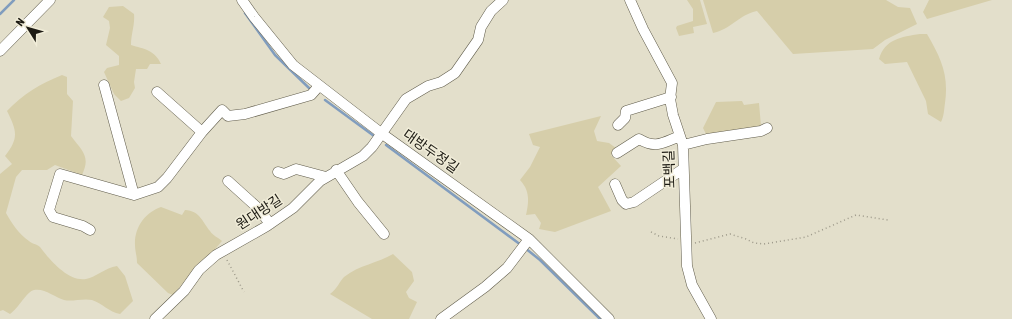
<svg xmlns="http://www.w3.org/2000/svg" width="1012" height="319" font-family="'Asap Condensed','Noto Sans KR',sans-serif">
<rect width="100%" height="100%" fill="#e3dfcb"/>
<path fill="#d6ceaa" d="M687,0H700L707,24L693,27L694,33L679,36L676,28L677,26L693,21V9Z
M703,0H886L898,7L910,8L917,24L885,40L873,49L793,54L757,11C740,14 730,30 713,33Z
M929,0H992L927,19L923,12Z
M123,6L134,14C135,25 131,34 131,45C144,49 155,50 161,64H150L147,69H136L134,82L135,88L129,98L121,101L114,94L104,72L107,68L119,65V56L106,45L110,28L109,21L103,17L109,7Z
M920,34H927C941,58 949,75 945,103C944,110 944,116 941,122L928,114L926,101L907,62L885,64L879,59C885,39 901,37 920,34Z
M62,75L67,77V94L73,101L71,136C82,151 91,156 82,175L55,165L47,170H22L16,177L6,213C12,224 19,234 29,241C32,244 37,244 40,247C49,259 68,282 86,279C96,277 105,268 117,266L125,276L133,301L120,314C109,312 102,303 92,300C83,298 72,302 64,300C54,297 45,288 34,290C26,292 19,308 10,314L3,310L0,311V174L12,164L5,156C19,138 17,131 7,111C23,94 40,84 62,75Z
M742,101L744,105L759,103L761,126L706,134L703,128L716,102Z
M601,116L594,131L597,141L609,143L616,148L611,155L621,166L598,187L611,211L555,232L539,229L541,223L535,214L526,215C529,201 530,191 520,180L530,167L540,147L533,145L529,134Z
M161,207L182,215L185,210C200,211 202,221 210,231C213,236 218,237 222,241L210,255L201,261L173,295L168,293L137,263C137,256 135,251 135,245C134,227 146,212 161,207Z
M393,254L412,272L414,281L406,292L409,298L417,302L409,319H372L330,294C338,288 339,282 344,277C359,265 378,263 393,254Z"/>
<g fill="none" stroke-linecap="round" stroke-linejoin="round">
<path stroke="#819dbe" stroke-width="2.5" d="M245,13L275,55L309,88
M0,14L14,0
M325,100L374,136
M386,145L521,245
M525,248L540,260L600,319"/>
<g stroke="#615d4c" stroke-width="11">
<path id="minor" d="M242,0L254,17L293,65L381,133L529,239L609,319
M630,0L643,29L672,83L670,99L673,115L683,145L687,266L692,285L711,319
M0,51L50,0
M104,85L134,195
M157,92L202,132
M618,125L625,118L626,111L671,97
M683,145L707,139L761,131L767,128
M617,153L639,139C656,149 662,143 680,136
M336,170L358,202L384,234
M278,172L284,174L296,169L326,177
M228,181L259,209L270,224
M615,184L622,200L626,204L634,202L683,169
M90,230L83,226L53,217L49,210L60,174L134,195L158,187L167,178L202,132L222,110L228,116L245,114L311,95L319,86
M155,319L184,291L199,270L216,255L267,226L293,208L320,181L363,156L372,147L406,99L428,86L441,82L455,73L478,40L481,27L491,11L503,0
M441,319L485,287L507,268L529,239"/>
</g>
<path stroke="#9d998a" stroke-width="1.5" stroke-dasharray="1 3" stroke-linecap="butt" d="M651,232L659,236L678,239
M695,243L730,234L746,239L754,243L764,244L806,237L856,215L888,220
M227,260L244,292"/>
<use href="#minor" stroke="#fff" stroke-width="10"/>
</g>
<g text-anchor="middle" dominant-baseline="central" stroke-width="3" stroke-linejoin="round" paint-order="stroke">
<g font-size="14" fill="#1d1b14" stroke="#f0ecd8">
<text transform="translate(431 151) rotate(35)">대방두정길</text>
<text transform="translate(669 169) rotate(-92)">포백길</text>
<text transform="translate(259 212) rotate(-33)">원대방길</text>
</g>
</g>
<g transform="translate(28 28) rotate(307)" stroke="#f0ecd8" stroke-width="3" paint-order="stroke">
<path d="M0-3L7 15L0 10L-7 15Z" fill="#1d1b14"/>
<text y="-6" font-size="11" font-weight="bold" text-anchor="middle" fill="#1d1b14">N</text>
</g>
</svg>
